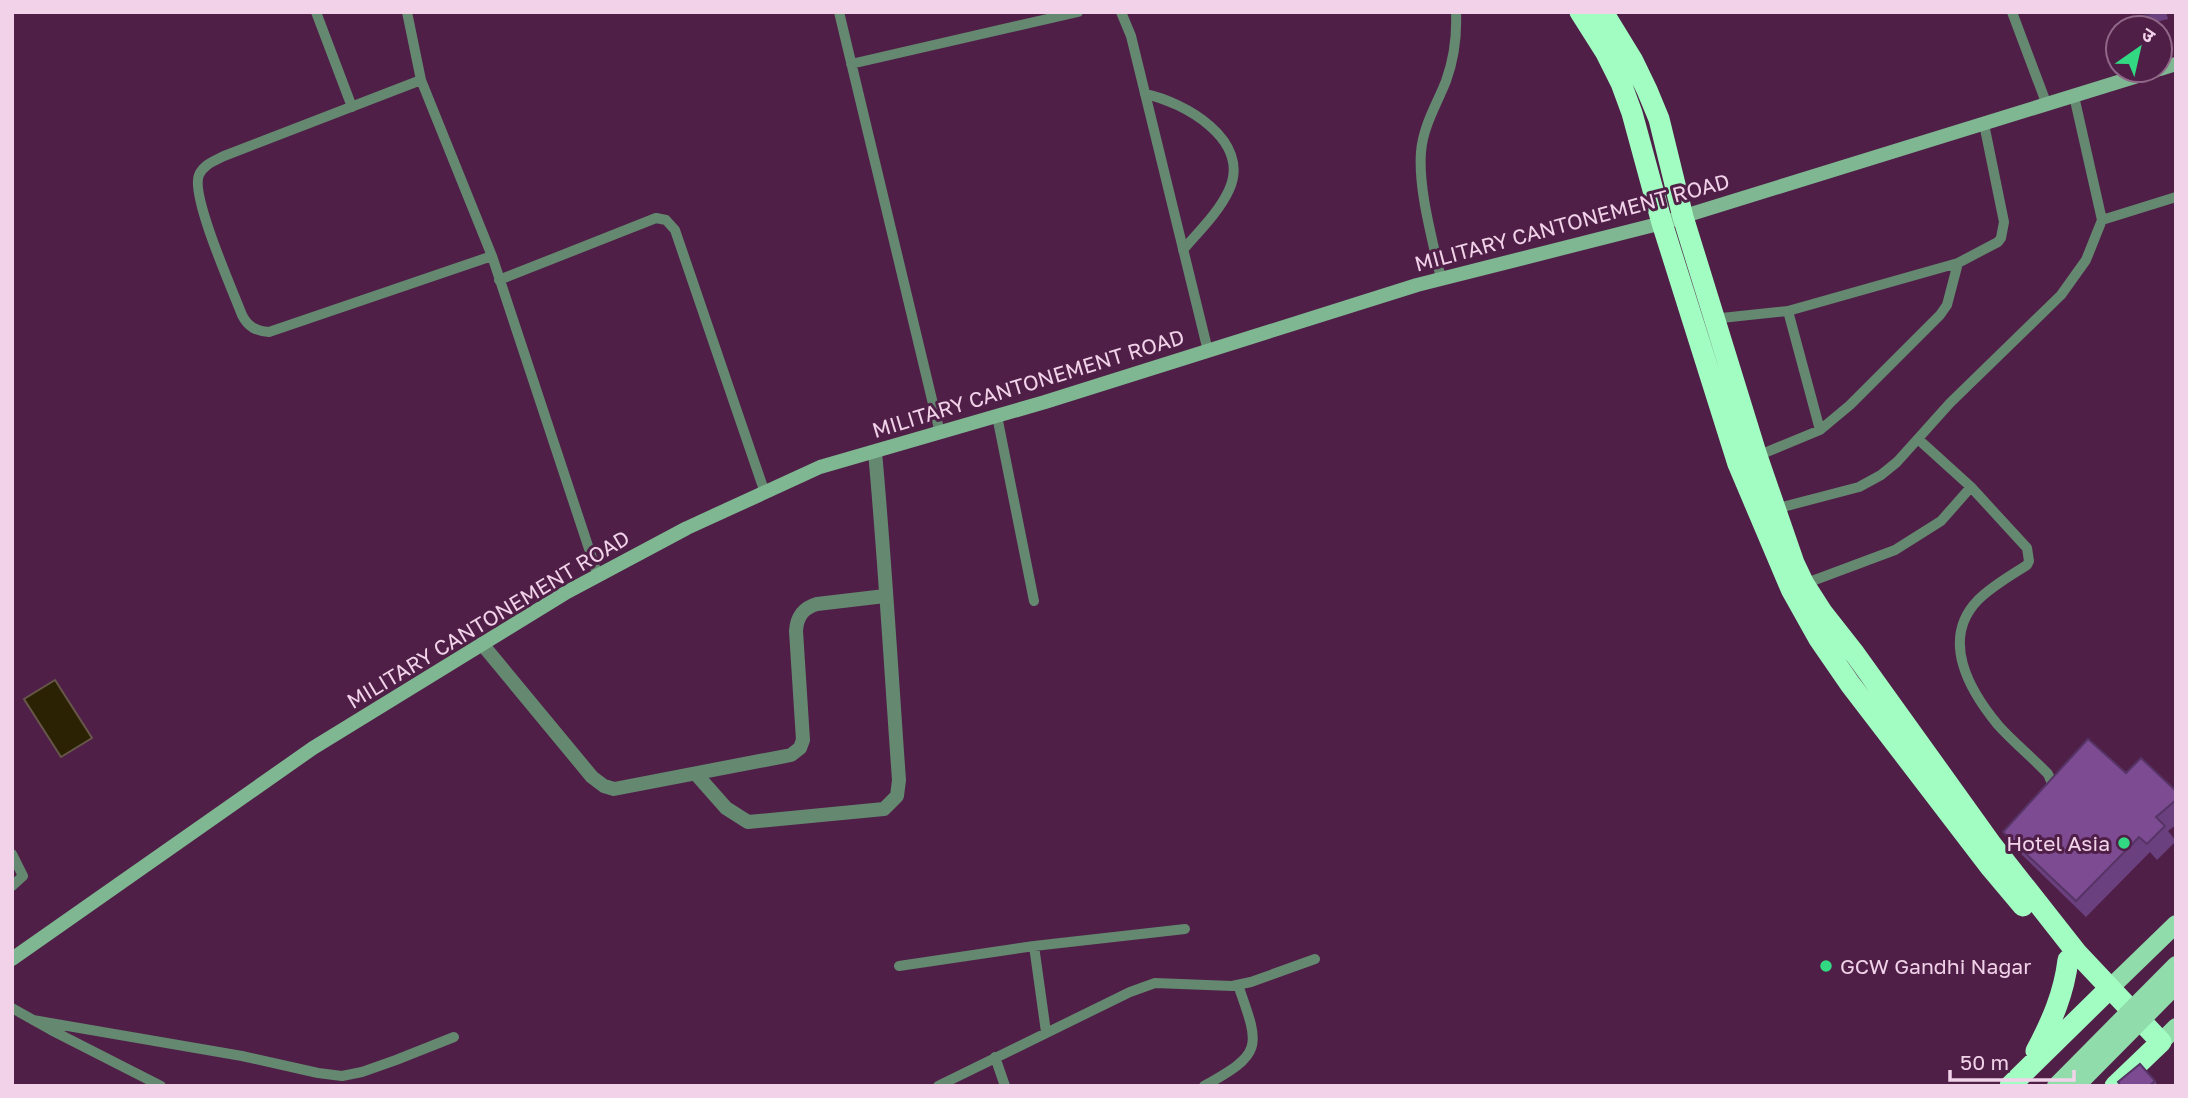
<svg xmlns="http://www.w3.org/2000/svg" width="2188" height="1098" font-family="'Golos Text','Noto Sans Devanagari',sans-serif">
<rect width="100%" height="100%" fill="#4f1f47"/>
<path fill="#2a2203" stroke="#665748" stroke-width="2" d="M55,680L92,738L61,757L24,699Z"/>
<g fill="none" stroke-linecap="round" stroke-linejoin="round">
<path stroke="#658870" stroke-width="10" d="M316,12L352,107
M407,12L421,80L224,156C214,161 203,165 199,175C190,195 233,291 242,315C248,327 256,331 269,332L492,256
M839,12L940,433
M1121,12L1131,36L1208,351
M2012,12L2047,105
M851,64L1078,12
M421,80L492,256L598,576
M1145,94C1184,102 1252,140 1229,190C1219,212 1199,231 1183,250
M2102,220L2176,197
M1441,279C1433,241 1418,190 1421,152C1423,126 1437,104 1446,81C1454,59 1457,35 1456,12
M499,280L656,218L666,220L675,230L765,493
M1788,311L1820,430
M1712,319L1788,311L1958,263L1998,242L2001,238L2004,222L1984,124
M997,416L1034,601
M1757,456L1820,430L1850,405L1940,315L1947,305L1958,263
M1971,487L2027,548L2029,561L2027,565C2010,576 1992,586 1978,600C1940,639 1969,690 1998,725C2013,742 2032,757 2048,774L2051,781L2052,790
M1775,509L1859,487L1881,475L1897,462L1950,403L2061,295L2086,260L2102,220L2074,96
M1804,584L1895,550L1941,521L1971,487L1918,439
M12,854L23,876L12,886
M1034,946L1046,1032
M899,966L1034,946L1185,929
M12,1008L51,1030L161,1086
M33,1020L242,1056L318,1073L342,1076L362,1072L396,1060L454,1037
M995,1057L1005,1086
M938,1086L1130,992L1155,983L1232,986L1251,982L1315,959
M1204,1086C1264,1053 1260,1047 1238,985"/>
<path stroke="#658870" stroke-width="14" d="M482,644L592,777L604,786L614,789L791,755L800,748L803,740L796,631C797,616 803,608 817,604L885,596
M696,774L726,808L748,822L884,809L897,796L899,780C891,670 885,561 875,452"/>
<path stroke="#7eb791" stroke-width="14" d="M2160,69L2176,64
M12,959L313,748L567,592L687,528L820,467L1045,402L1417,285L1662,223L2157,70"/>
<path stroke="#90dcaa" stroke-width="18" d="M2110,988L2176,924
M2161,1042L2176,1027"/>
<path stroke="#a1fdc1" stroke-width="21" d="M1580,12L1606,53L1621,83L1632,113L1662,223L1738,464L1791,589L1819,639L1850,684L1991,868L2023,906
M1603,12L1633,61L1647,90L1659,119L1683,217L1757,456L1794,563L1804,584L1822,612L1855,654L1992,845L2077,953L2161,1042L2115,1086
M2036,1051C2052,1021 2064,993 2068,960
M2010,1086L2110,988"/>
<path stroke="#90dcaa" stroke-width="18" d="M2056,1086L2176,965
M2076,1086L2176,985"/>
</g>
<path fill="#6b407e" d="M2145,12H2166L2168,19L2152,23Z
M2176,791V825L2168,831L2176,841L2157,860L2150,852L2086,917L2014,847L2003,832Z
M2155,1081L2158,1086H2121Z"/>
<path fill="#7c4b92" stroke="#573466" stroke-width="2" d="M2145,12H2157L2146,15Z
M2088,739L2126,773L2141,758L2176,791V800L2156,817L2165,826L2147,844L2139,837L2076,901L2003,832Z
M2140,1064L2155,1081L2149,1086H2121L2118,1082Z"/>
<g fill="#32d882" stroke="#4f1f47" stroke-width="2.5">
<circle cx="2124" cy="843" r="7"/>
<circle cx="1826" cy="966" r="7"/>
</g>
<g text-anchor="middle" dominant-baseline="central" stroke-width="6" stroke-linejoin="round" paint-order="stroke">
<g font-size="21" fill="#f1d2e9" stroke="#4f1f47">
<text transform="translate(1572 222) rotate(-15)">MILITARY CANTONEMENT ROAD</text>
<text transform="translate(1028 383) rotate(-17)">MILITARY CANTONEMENT ROAD</text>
<text transform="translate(488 619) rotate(-31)">MILITARY CANTONEMENT ROAD</text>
</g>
<g font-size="21" fill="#f1d2e9" stroke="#4f1f47" text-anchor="end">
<text x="2110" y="843">Hotel Asia</text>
<text x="1840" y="966" text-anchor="start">GCW Gandhi Nagar</text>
</g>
</g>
<rect width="2188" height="1098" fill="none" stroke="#f1d2e9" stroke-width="28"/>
<g transform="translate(2139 49) rotate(34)"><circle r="33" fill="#4f1f47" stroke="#906788" stroke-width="2"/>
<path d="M0-5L12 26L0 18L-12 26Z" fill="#32d882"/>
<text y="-10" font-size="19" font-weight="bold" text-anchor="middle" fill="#f1d2e9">उ</text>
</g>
<path d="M1950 1070v10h124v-10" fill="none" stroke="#f1d2e9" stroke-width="3.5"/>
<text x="1960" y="1070" font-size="21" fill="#f1d2e9" stroke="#4f1f47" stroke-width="5" paint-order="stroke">50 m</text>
</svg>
